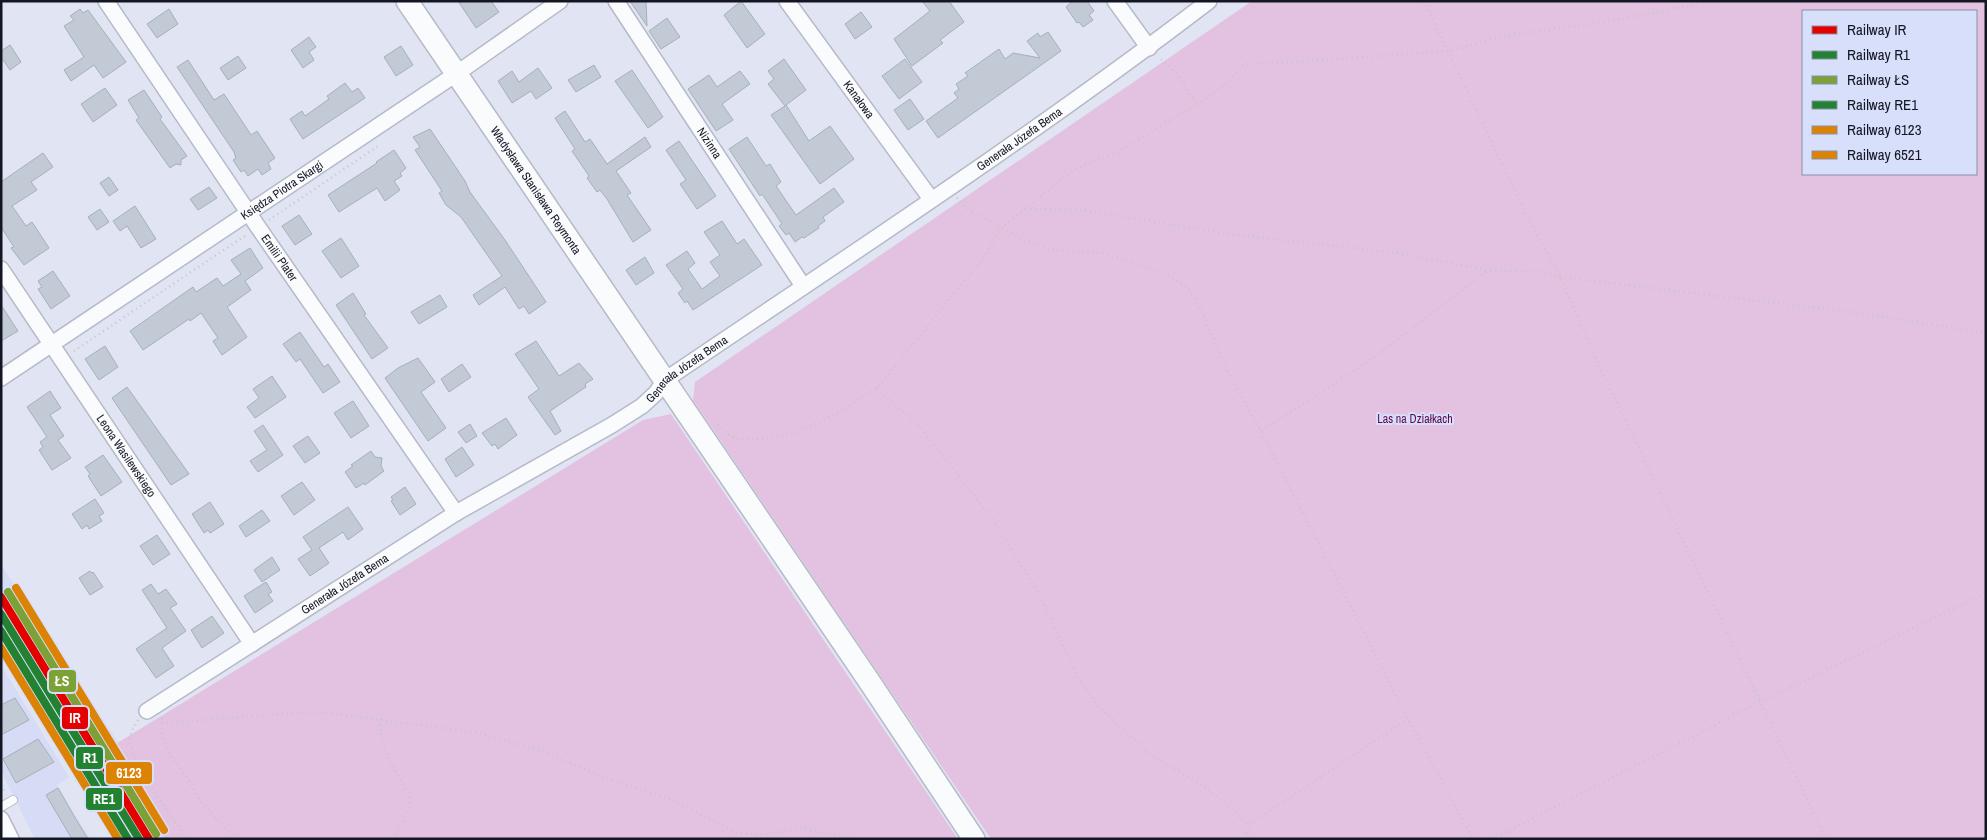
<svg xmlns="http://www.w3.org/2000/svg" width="1987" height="840" font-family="'Archivo Narrow',sans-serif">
<rect width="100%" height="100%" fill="#e0e4f3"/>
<path fill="#d6dcf5" d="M1,565L182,839H114L1,648Z
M1,665L69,777L57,785L90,839H35L1,771Z"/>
<path fill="#e2c2e0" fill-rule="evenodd" d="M1252,1H1986V839H991L693,400L695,382ZM1803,11H1976V174H1803Z
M671,414L958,839H165L114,745L643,420Z"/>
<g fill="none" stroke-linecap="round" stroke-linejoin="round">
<path stroke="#88d9ed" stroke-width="4.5" d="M1,643L122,839"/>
</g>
<path fill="#c2cad5" stroke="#a7afba" d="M458,1H491L499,12L476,28Z
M630,1H646L647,26Z
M741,1L765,34L747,48L724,15Z
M922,1H949L964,22L940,40L943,43L912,66L894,39L930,11Z
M1073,1H1087L1094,11L1089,15L1093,20L1083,27L1079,22L1077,23L1066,7Z
M80,9L83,13L88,10L126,62L103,78L94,65L71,81L64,70L84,57L64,26L74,20L70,16Z
M169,9L178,24L157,38L147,24Z
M861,12L872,27L855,39L845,24Z
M667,18L680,37L661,49L649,31Z
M1048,32L1061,51L938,138L926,121L958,98L954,93L959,89L956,84L968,76L965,73L999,49L1005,59L1013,53L1040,58L1027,41L1038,33L1040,37Z
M309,37L316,47L309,52L314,60L303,68L291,50Z
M10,45L21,62L10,70L1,57V51Z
M401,46L413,65L396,76L384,57Z
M238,56L246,68L228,80L220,68Z
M784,59L806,90L786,105L809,141L830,126L854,159L820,184L771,115L785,106L768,84L774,79L768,71Z
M905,59L922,82L899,99L882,76Z
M188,60L214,100L224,94L251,135L257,131L275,158L268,163L271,169L262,175L258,169L248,176L244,170L241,172L233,160L236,158L234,152L177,67Z
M594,65L601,77L576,92L568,80Z
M538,68L552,88L536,99L531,91L512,103L498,81L512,71L519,82Z
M632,70L663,117L648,128L615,81Z
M740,71L750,84L722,104L733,120L716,131L688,89L709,75L717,87Z
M345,83L352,92L358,88L365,98L303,139L290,119L302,111L305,116L329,99L327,96Z
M105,88L117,105L93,122L81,104Z
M144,90L162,117L160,119L187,156L181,160V165L176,164L170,168L136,120L139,118L128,100Z
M910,99L924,119L908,130L894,110Z
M565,111L585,142L590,139L607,164L645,137L651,147L616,171L631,193L627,195L651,230L633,242L607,199L600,190L597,192L587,178L589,176L572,151L575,149L555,118Z
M430,129L465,181L470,192L505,240L546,302L529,314L524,306L519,309L505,287L479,305L473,295L502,276L461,217L446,205L439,193L442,191L415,150L420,147L413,137Z
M747,137L766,166L770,164L781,182L776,186L796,215L834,188L844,202L823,217L825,221L818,226L819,228L804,238L802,237L795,242L789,233L786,235L779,226L782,224L762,194L760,196L729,149Z
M679,141L716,196L697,209L680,184L686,180L666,150Z
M394,150L406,168L400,173L402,176L394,181L400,190L385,201L377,188L339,212L328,195L377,163L376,162Z
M43,153L53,167L31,182L37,190L12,206L26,226L32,222L49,248L24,265L11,248L14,247L1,227V182Z
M109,177L118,190L109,196L100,183Z
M209,187L217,198L198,210L190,199Z
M135,206L156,239L141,248L127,226L120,231L113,221Z
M100,209L109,222L97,230L88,217Z
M299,215L312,234L295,245L282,226Z
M722,221L737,244L744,239L762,265L693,310L687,301L685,303L678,293L683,289L666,265L687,251L695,263L688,269L702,289L720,276L710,262L720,255L704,232Z
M341,238L359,266L341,278L322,251Z
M250,248L263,268L245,281L251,290L227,307L247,337L222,355L213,341L218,338L201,313L190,321L189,319L143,350L130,331L193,287L196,292L217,278L223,286L241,274L231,260Z
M645,257L654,273L636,285L626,270Z
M53,271L70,296L51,309L38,289L42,287L38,281Z
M353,293L366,314L364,315L388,348L372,359L336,305Z
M440,295L447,307L419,324L411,312Z
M1,305L18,331L1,341Z
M300,332L324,367L328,364L340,382L323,393L300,359L296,362L283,344Z
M536,341L559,376L579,363L593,379L585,384L586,387L550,411L561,431L555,435L528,397L539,389L515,354Z
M105,346L118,367L99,380L85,359Z
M418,358L435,382L421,392L446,428L428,441L385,378L398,368Z
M462,364L471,377L449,392L441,379Z
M272,376L286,397L255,418L247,407L259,398L253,389Z
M127,387L189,474L171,485L112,398Z
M50,391L61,408L50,415L64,436L58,440L71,458L52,470L39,450L43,447L40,442L47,437L27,407Z
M353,401L369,426L351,438L334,413Z
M506,418L517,435L498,449L495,444L492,446L482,433Z
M470,424L477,436L466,443L458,432Z
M263,425L283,455L258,472L250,461L267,450L254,431Z
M308,436L320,453L305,463L293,446Z
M462,447L474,465L456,477L445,459Z
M371,451L375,457L382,458L381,466L384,471L365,485L364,483L356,488L345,472L353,466L351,465Z
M103,455L122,482L101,496L88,476L90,474L85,467Z
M302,482L315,500L294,515L281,496Z
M405,487L416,504L400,515L391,501L393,500L391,497Z
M95,499L104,513L99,516L102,521L89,529L87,525L82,529L72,514Z
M210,502L224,524L210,533L208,530L204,533L192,514Z
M348,507L363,529L348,540L343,532L319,548L329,563L310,576L298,559L312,550L303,537Z
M262,510L270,521L246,537L239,526Z
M157,535L170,554L153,565L140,546Z
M272,557L280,570L262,582L254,570Z
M90,571L92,573L93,572L103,587L90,595L79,578Z
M266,582L272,592L268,594L273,601L255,613L244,596Z
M151,584L158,594L166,589L177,604L170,608L186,631L162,648L174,666L156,678L136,649L167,628L142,590Z
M212,616L224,633L202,648L191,630Z
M15,698L29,720L1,735V705Z
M38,739L54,762L16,783L3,759Z
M58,788L74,816L88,839H72L56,812L46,795Z"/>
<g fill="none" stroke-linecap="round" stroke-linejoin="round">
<g stroke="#b6b9c6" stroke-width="10">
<path id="lane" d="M1,807L13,800"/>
</g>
<g stroke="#b6b9c6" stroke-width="18">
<g id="street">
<path id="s1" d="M106,1L258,227L456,513"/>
<path id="s2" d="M616,1L803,286"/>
<path id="s3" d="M787,1L931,199"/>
<path d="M1115,1L1149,48"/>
<path id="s4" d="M1,269L252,644"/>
<path id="s5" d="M1,378L456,74L560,1"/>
<path id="s6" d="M147,711L456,513L612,425L642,406L656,393L665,380C848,256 1034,135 1209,1"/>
<path d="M1,819L11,839"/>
</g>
</g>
<g stroke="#b6b9c6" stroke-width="24">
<g id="secondary">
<path id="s7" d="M407,1L871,684L974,839"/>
</g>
</g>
<path stroke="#c5c6cb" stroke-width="2.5" stroke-dasharray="1 4" stroke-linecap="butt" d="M1424,1L1525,212L1560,277L1599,365L1826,839
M1197,104L1226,84L1244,64L1295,62L1449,51L1504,36L1610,21L1715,1
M957,198L966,208L1024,240L1051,250L1104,253L1166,273L1189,290L1201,310L1227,370L1261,431L1408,719L1473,839
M1025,209L1083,210L1229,234L1397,253L1488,270L1541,272L1560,277L1859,313L1986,333
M269,220L378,146
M74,351L246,235
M877,388L922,429L993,520L1037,590L1077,676L1098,706L1152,756L1207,788L1249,825
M718,424L724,432L736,439H761L795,433L836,414L877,388L984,257L1002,227L1075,169L1118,152L1197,104L1177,74L1159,57
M1261,431L1378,355L1488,270
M162,718V734L170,755L190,782L200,801L236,839
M381,719C377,748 397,771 410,796V804L394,839
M138,720C134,726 131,732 130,738C128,758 174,820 187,839
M162,723L293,713L320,712L480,733L543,752L609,779L670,799L735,832L758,835L801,828L855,839
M1,785L5,793
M1246,839L1249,825L1408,719
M1492,839L1760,702L1986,593"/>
<use href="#lane" stroke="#fafbfd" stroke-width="8"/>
<use href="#street" stroke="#fafbfd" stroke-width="15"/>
<use href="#secondary" stroke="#fafbfd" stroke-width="21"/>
<g stroke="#d8dffb" stroke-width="11">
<path id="rail-1" d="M1,597L149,839"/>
</g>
<g stroke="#d8dffb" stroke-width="11">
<path id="rail-2" d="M1,614L139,839"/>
</g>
<g stroke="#d8dffb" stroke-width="11">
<path id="rail-3" d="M8,592L156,834"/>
</g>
<g stroke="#d8dffb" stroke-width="11">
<path id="rail-4" d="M1,631L128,839"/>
</g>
<g stroke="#d8dffb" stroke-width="11">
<path id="rail-5" d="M16,588L164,830"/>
</g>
<g stroke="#d8dffb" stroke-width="11">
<path id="rail-6" d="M1,648L118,839"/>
</g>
<use href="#rail-1" stroke="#e50000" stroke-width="8"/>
<use href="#rail-2" stroke="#238132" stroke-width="8"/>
<use href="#rail-3" stroke="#7ca137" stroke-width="8"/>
<use href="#rail-4" stroke="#238132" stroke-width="8"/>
<use href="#rail-5" stroke="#dc8205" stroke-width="8"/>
<use href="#rail-6" stroke="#dc8205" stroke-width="8"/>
</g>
<g text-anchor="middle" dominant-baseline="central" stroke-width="4" stroke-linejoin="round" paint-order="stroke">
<g font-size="12" fill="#141623" stroke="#d8dffb">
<text stroke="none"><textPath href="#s3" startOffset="122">Kanałowa</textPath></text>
<text stroke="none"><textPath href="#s6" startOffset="1045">Generała Józefa Bema</textPath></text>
<text stroke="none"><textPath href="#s2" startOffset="170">Nizinna</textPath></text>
<text stroke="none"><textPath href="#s5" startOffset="338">Księdza Piotra Skargi</textPath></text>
<text stroke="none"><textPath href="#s7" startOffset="229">Władysława Stanisława Reymonta</textPath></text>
<text stroke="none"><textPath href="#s1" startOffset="310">Emilii Plater</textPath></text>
<text stroke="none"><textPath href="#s6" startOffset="640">Generała Józefa Bema</textPath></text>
<text stroke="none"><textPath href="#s4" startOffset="225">Leona Wasilewskiego</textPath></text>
<text stroke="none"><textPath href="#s6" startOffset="235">Generała Józefa Bema</textPath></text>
</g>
<g font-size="12" fill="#5d074e" stroke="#d8dffb">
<text x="1415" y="419">Las na Działkach</text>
</g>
</g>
<g stroke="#d8dffb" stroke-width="2">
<rect x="48" y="669" width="29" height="24" rx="5" fill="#7ca137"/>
<rect x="61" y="706" width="28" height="24" rx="5" fill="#e50000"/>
<rect x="75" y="746" width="29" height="24" rx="5" fill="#238132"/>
<rect x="105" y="761" width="48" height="24" rx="5" fill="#dc8205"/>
<rect x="85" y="787" width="38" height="24" rx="5" fill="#238132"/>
</g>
<g font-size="14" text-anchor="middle" font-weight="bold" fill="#fff">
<text x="62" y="686">ŁS</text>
<text x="75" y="723">IR</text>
<text x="90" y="763">R1</text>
<text x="129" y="778">6123</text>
<text x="104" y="804">RE1</text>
</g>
<rect width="1987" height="840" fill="none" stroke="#141623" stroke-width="5"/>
<rect x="1802" y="10" width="175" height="165" fill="#d8dffb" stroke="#8a8fa5"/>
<rect x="1812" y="26" width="25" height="8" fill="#e50000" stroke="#8a8fa5"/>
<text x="1847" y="35" font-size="15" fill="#141623">Railway IR</text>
<rect x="1812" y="51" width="25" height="8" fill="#238132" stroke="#8a8fa5"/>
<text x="1847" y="60" font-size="15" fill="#141623">Railway R1</text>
<rect x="1812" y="76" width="25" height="8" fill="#7ca137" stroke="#8a8fa5"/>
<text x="1847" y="85" font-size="15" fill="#141623">Railway ŁS</text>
<rect x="1812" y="101" width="25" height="8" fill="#238132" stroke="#8a8fa5"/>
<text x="1847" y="110" font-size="15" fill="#141623">Railway RE1</text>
<rect x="1812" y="126" width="25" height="8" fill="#dc8205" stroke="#8a8fa5"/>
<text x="1847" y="135" font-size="15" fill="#141623">Railway 6123</text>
<rect x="1812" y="151" width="25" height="8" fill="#dc8205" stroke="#8a8fa5"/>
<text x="1847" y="160" font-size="15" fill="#141623">Railway 6521</text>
</svg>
